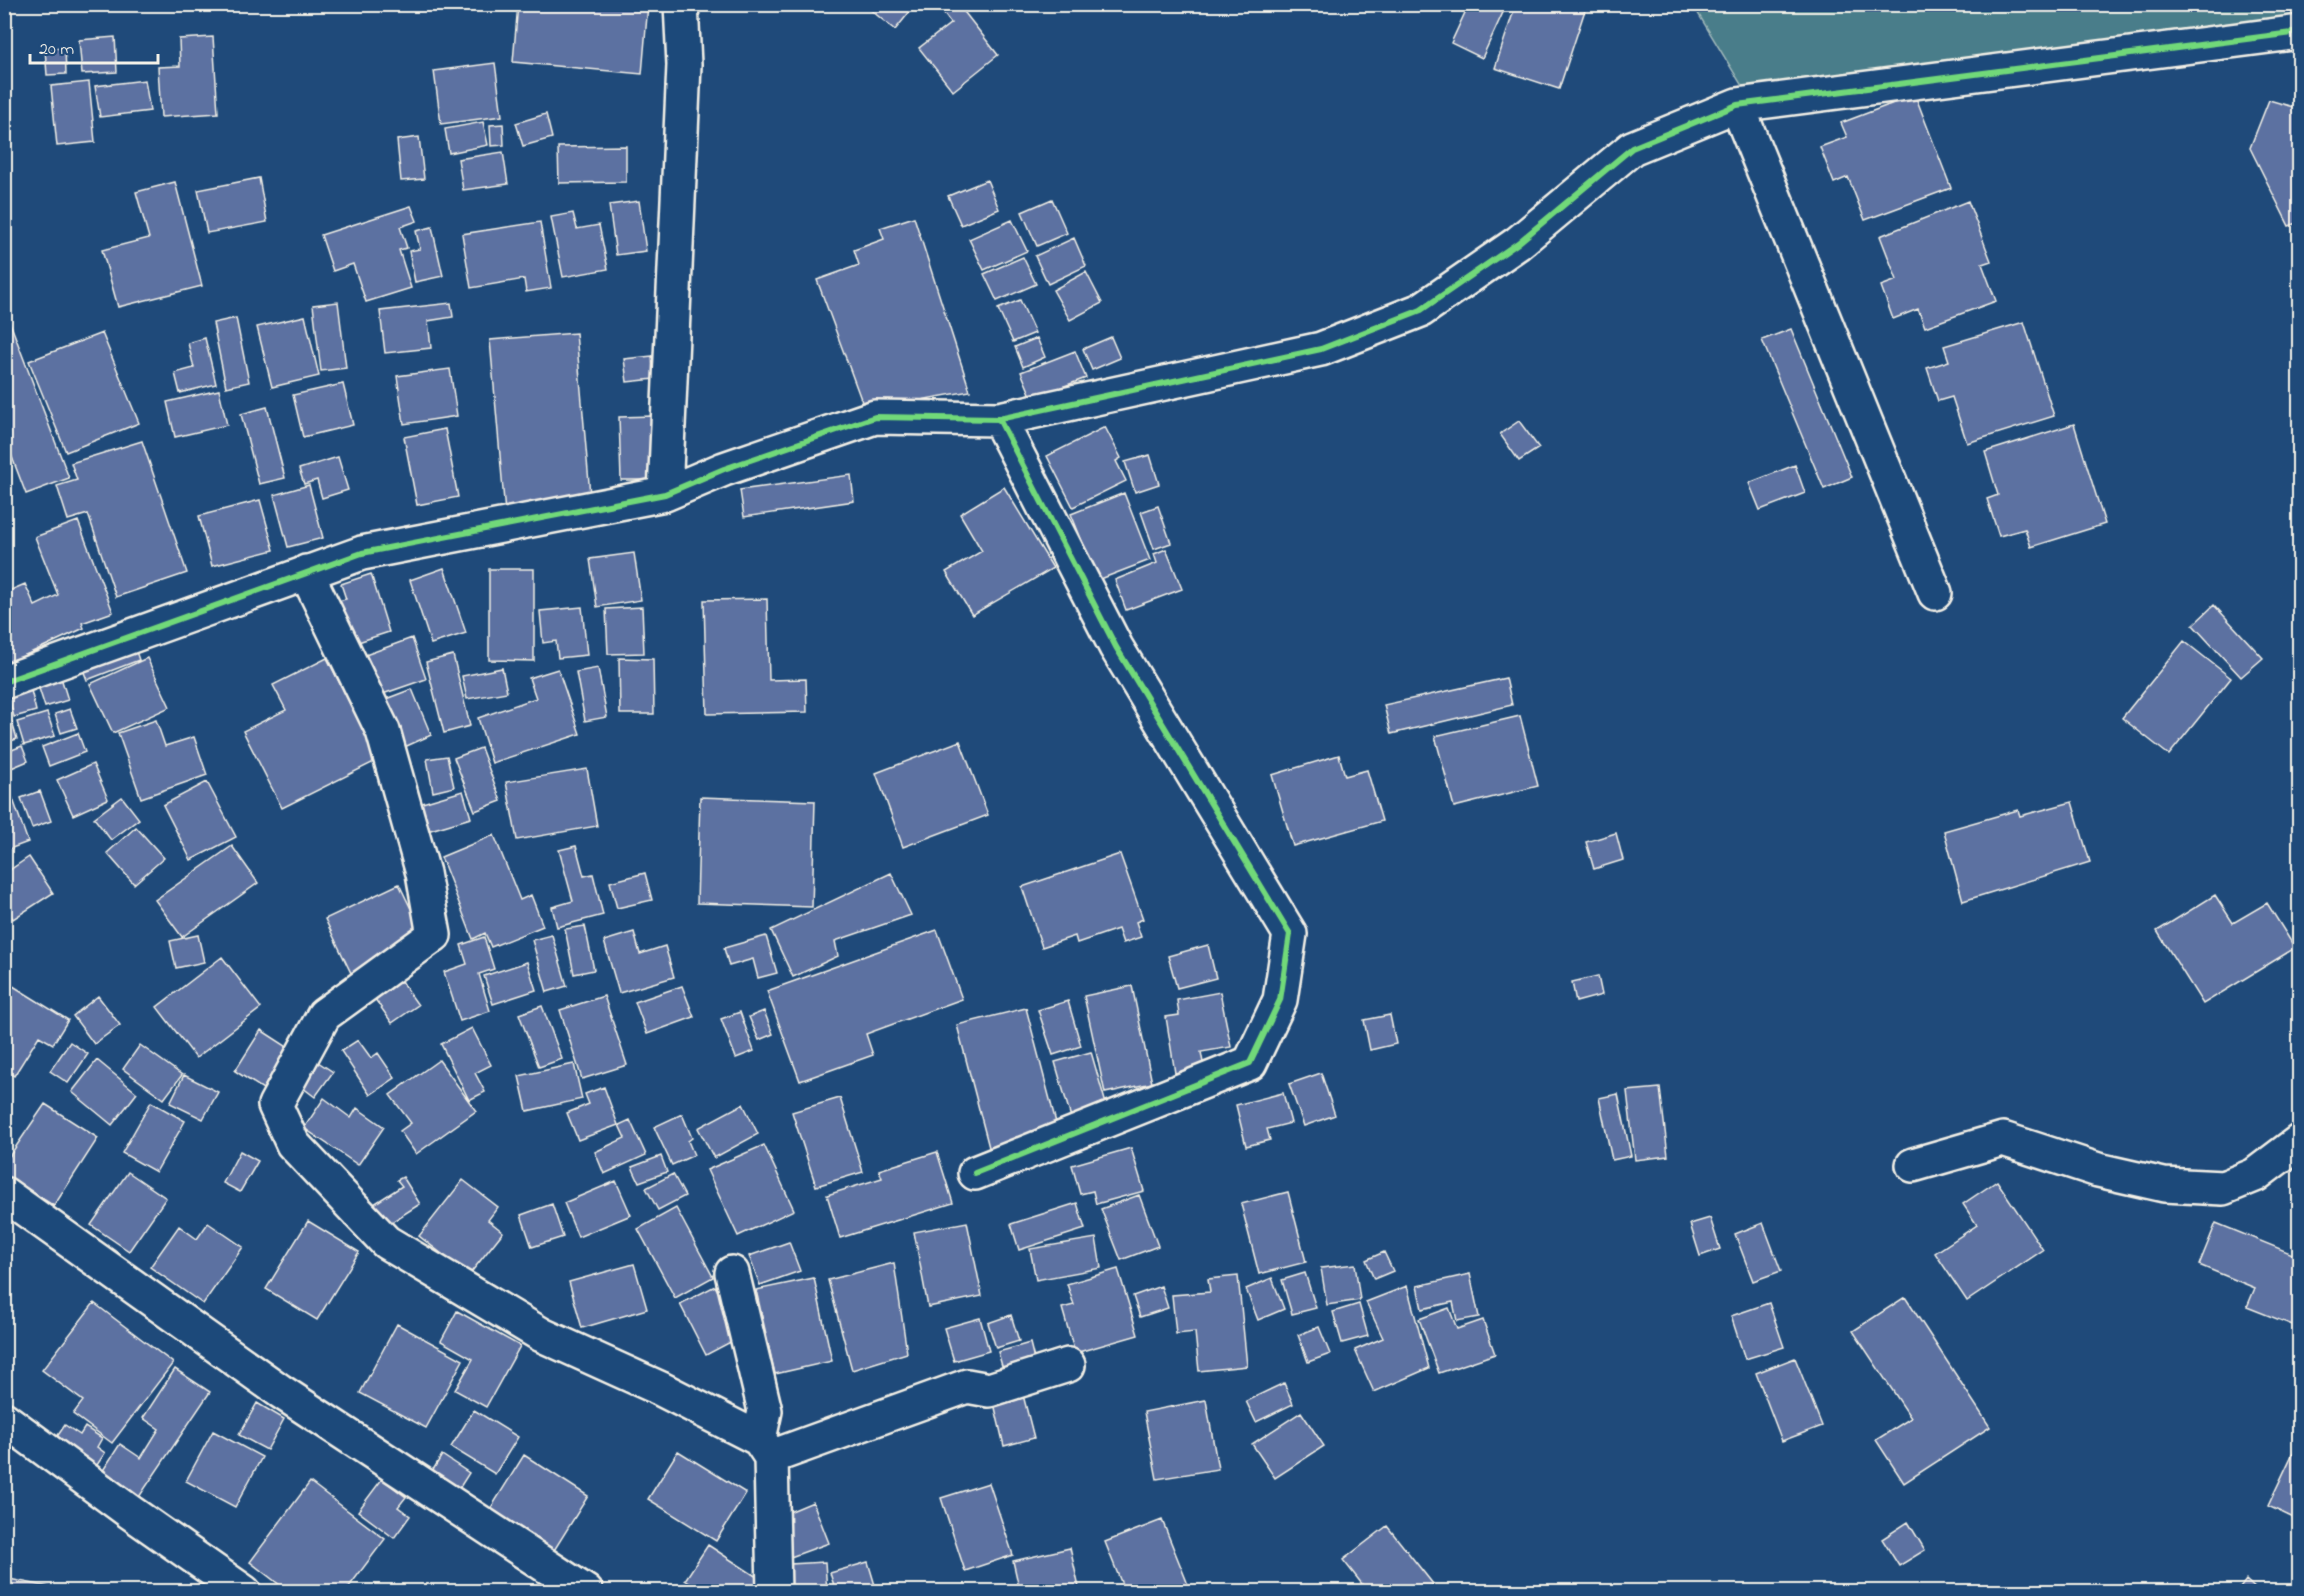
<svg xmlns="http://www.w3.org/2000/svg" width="2304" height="1596" font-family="'Indie Flower',sans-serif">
<rect width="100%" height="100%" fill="#1f4a7a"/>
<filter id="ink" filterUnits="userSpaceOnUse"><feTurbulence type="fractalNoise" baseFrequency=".0167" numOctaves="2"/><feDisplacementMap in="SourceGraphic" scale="12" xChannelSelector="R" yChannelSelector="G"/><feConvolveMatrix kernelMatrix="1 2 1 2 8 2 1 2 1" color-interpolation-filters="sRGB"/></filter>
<g filter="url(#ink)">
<path fill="#4a7d8a" stroke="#9fb7b9" stroke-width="1.5" d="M2299,4L2300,30L1745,91L1693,5Z"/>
<path fill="#5c71a1" stroke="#f4f1e8" stroke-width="1.5" d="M418,4H455L456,6L419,11Z
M518,4H648L642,74L513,62Z
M867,4H906L912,9L895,30L866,6Z
M936,4H958L998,55L953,91L919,48L951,23Z
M1469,4H1497L1505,8L1482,58L1451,43Z
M1516,4H1587L1559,89L1495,68Z
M115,37L117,72L82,74L79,40Z
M213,37L218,113L161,117L158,67L180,66L179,39Z
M65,48L66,74L47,75L45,49Z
M495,63L502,116L441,124L434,71Z
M145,80L150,111L100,117L95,86Z
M89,82L95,142L57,146L51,86Z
M1915,95L1951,188L1865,220L1848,177L1834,183L1820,147L1847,137L1841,123Z
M2269,100L2300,109V222L2289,226L2250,148Z
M546,114L552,138L523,146L516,123Z
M483,122L488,145L449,153L445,129Z
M503,124L504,145L491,146L490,125Z
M419,137L424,179L401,181L397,140Z
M626,146V182L559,183L558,147Z
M503,152L508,184L463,190L458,159Z
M259,178L267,222L207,233L198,190Z
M987,180L999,209L961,225L948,196Z
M175,182L202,286L118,307L102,250L149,238L136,192Z
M1052,199L1067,233L1037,246L1022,212Z
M639,201L646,251L616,255L609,205Z
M1968,201L1991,261L1982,264L1996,301L1925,327L1918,309L1893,319L1881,286L1897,280L1880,236Z
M411,206L417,221L400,227L407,248L399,250L411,288L366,302L353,264L333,271L321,235Z
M573,213L577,229L599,225L608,269L563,277L551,217Z
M914,217L970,391L865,410L817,280L859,265L854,250L884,239L880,228Z
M1012,220L1027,251L984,270L969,239Z
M540,222L551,288L526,292L524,279L471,288L462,234Z
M432,227L443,276L415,282L409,251L420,249L416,231Z
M1074,238L1086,266L1048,284L1035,256Z
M1023,257L1036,284L997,301L984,274Z
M1086,272L1102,303L1070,320L1053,290Z
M1020,300L1035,333L1013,342L998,309Z
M338,302L346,368L321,371L313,305Z
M451,303L453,317L428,321L431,348L385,353L380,311Z
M4,307L69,478L26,494L4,436Z
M305,316L319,376L272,387L257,327Z
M236,318L249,382L226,387L213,323Z
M2024,322L2054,416L1967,443L1952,397L1938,401L1927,368L1949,361L1944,346Z
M1791,329L1852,477L1824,489L1762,340Z
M102,333L139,423L66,452L29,361Z
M576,333L591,506L505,513L490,340Z
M1111,337L1120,358L1092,370L1083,349Z
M205,338L216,384L180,393L175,373L194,368L188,343Z
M1037,338L1045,357L1023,367L1015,347Z
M1075,351L1086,378L1032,398L1021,372Z
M652,356L654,379L627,382L624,359Z
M450,369L457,416L404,424L397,376Z
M343,384L353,425L303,437L293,395Z
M219,390L227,425L175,437L167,402Z
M267,407L285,478L259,484L241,414Z
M653,416L654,480H621L619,417Z
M1519,421L1539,448L1519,461L1500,434Z
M2074,424L2105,524L2031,547L2025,529L1999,536L1987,499L1998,495L1985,452Z
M1105,427L1121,458L1116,461L1126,481L1073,507L1047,456Z
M445,429L458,497L417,505L404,437Z
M142,441L187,573L116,597L88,514L68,520L57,486L77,480L71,463Z
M1150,455L1159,484L1135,492L1125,462Z
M338,457L348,490L322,498L317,480L304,484L299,469Z
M1795,465L1805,493L1760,510L1749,483Z
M851,475L854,501L744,517L740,490Z
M309,485L323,538L288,547L274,495Z
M1004,487L1053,568L972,615L946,572L982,551L960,514Z
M1124,493L1150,560L1098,580L1071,514Z
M260,500L274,550L212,566L199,516Z
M1158,506L1171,543L1154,549L1141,512Z
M78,521L113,612L82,623L84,628L4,665V593L25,584L35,606L58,595L35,537Z
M1166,549L1182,589L1126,610L1115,580L1157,563L1154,554Z
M634,553L641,600L597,607L590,559Z
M444,568L466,633L431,644L410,580Z
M489,569H534V661L489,660Z
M371,574L389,632L352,644L338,601L346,599L341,584Z
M767,599L769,680L806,679L807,712L707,714L704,600Z
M2214,605L2263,658L2241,677L2193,625Z
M582,607L587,655L558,658L556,641L543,643L540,611Z
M642,607L644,653L608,654L606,609Z
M412,638L426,679L374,697L360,657Z
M132,640L139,660L87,680L79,659Z
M2184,641L2231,678L2169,755L2122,718Z
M453,655L470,726L444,733L426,662Z
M147,658L170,707L113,733L90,684Z
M327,658L378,760L282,808L243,731L286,710L273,685Z
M619,658L653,659L654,714H620Z
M502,668L507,692L467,699L462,676Z
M598,668L607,717L585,721L576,672Z
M558,669L580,734L492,763L478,718L536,698L529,678Z
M59,671L68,700L45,707L36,679Z
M1506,678L1512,705L1391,734L1384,705Z
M29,682L36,711L14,717L6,687Z
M412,689L431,735L398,750L378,702Z
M70,709L77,728L61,733L55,714Z
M47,713L55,736L24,745L17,722Z
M1520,716L1538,786L1454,807L1435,736Z
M156,720L165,746L194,737L207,775L141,798L118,733Z
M12,722L17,739L4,743V725Z
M78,733L85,752L49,766L42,747Z
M960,741L988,815L903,847L876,773Z
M22,746L28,761L4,771V753Z
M481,748L501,801L475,811L454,758Z
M1339,755L1345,776L1367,770L1382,821L1293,846L1272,775Z
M447,756L454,787L433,792L427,759Z
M93,764L108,799L73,815L57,780Z
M587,769L597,826L517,840L506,782Z
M4,782H7L28,842L4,851Z
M207,782L236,837L191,860L163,805Z
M40,791L51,821L32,828L21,798Z
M463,791L471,818L427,831L419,804Z
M122,797L139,819L111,840L94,818Z
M700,797L815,801L812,907L697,903Z
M2072,802L2090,862L1963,901L1944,831L2018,810L2020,816Z
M136,827L164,858L134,884L107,853Z
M1616,833L1623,860L1594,869L1586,842Z
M494,835L520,900L531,895L543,926L491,947L485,933L473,939L441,857Z
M232,846L258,883L182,937L155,900Z
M576,846L584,876L593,874L603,915L557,927L552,907L573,901L559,850Z
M1120,854L1143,919L1136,922L1141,937L1123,943L1118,929L1077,943L1075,936L1042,947L1022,887Z
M29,857L53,893L13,919L4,906V874Z
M645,873L652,900L617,908L610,882Z
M891,873L911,915L835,941L838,956L793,977L771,930Z
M399,884L425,938L351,973L325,919Z
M2215,895L2233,923L2267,903L2295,948L2203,1004L2157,931Z
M585,926L594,970L574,974L565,929Z
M937,930L962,999L866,1034L873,1055L800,1081L767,991Z
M634,932L640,954L665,946L674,977L619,993L604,941Z
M198,935L204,962L176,968L170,941Z
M552,935L567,986L547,992L532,940Z
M766,936L777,973L758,978L753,959L729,966L724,948Z
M484,937L494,969L479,974L490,1011L460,1021L444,972L467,964L461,945Z
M1208,945L1216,978L1177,988L1168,956Z
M222,957L261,1008L196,1058L157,1007Z
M527,962L536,990L493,1004L484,976Z
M1598,976L1602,995L1576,1002L1572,982Z
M398,977L418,1005L392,1023L372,995Z
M5,981L68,1020L53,1044L39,1036L14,1076L4,1070Z
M682,986L694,1017L647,1034L635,1002Z
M1132,986L1152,1083L1105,1093L1084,996Z
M1220,992L1231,1047L1201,1052L1204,1068L1175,1073L1166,1017L1179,1015L1177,1000Z
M98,996L120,1025L94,1044L73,1016Z
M604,996L627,1065L582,1079L560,1010Z
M1068,1001L1081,1046L1053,1055L1038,1010Z
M542,1006L562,1059L539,1067L519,1014Z
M1026,1008L1060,1138L991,1155L957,1025Z
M764,1011L773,1034L759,1040L749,1017Z
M740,1012L754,1051L736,1058L721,1019Z
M1390,1015L1396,1044L1370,1050L1364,1020Z
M472,1028L491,1065L475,1073L485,1092L469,1100L441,1044Z
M261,1030L289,1048L277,1086L268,1080L263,1089L235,1071Z
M358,1040L371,1058L378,1053L395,1078L370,1095L341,1051Z
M70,1042L88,1054L68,1083L50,1071Z
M140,1045L182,1075L164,1099L123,1069Z
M1091,1052L1108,1111L1072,1121L1055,1062Z
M97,1060L137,1093L112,1125L72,1092Z
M315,1060L333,1072L315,1097L298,1084Z
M439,1060L476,1111L416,1154L400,1131L411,1123L390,1095Z
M574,1064L582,1099L527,1111L519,1076Z
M1321,1073L1335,1115L1304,1126L1289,1084Z
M184,1075L218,1092L203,1119L170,1103Z
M604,1087L618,1125L578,1140L567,1113L589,1104L585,1094Z
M1660,1088L1668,1156L1635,1160L1627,1091Z
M1283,1093L1291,1123L1267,1129L1270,1140L1246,1146L1236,1105Z
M1618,1094L1631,1156L1612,1160L1599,1098Z
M324,1098L351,1118L357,1108L384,1127L358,1165L304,1128Z
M840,1098L863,1172L816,1186L792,1112Z
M151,1102L185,1121L156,1172L122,1153Z
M45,1104L98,1138L54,1206L4,1174V1164Z
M743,1104L758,1134L714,1158L698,1128Z
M682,1114L692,1138L688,1141L694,1155L672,1165L654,1127Z
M630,1120L646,1155L604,1174L595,1152L625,1138L619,1125Z
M764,1145L794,1210L738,1236L707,1170Z
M1131,1148L1144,1191L1096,1204L1093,1191L1080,1194L1072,1165Z
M240,1151L258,1161L240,1192L223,1183Z
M937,1152L953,1203L840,1238L827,1195L882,1178L879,1170Z
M661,1156L667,1172L639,1182L632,1167Z
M128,1172L166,1198L129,1251L91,1225Z
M673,1174L685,1196L658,1210L646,1188Z
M403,1177L420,1204L387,1225L374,1204L402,1186L397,1180Z
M463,1180L498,1207L488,1220L503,1232L469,1275L419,1236Z
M616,1181L631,1215L578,1237L564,1203Z
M1997,1181L2043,1250L1967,1301L1935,1253L1977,1225L1963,1204Z
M1288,1192L1306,1262L1259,1274L1241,1204Z
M1139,1195L1158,1246L1121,1260L1101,1209Z
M1077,1203L1085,1229L1019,1250L1011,1224Z
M552,1204L563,1237L532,1247L521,1215Z
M676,1208L713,1277L675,1298L638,1229Z
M1710,1218L1720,1249L1700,1256L1690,1224Z
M308,1221L359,1252L317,1320L266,1289Z
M967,1222L982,1296L928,1307L914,1232Z
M208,1223L243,1247L203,1304L150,1267L179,1226L197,1239Z
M1763,1223L1781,1271L1753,1281L1735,1234Z
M2216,1223L2300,1257V1328L2247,1307L2255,1288L2199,1265Z
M1096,1238L1101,1268L1036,1280L1030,1249Z
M789,1242L800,1271L760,1285L749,1256Z
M1384,1252L1393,1271L1374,1279L1366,1260Z
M894,1263L907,1353L852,1370L828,1280Z
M634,1264L647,1309L582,1328L569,1282Z
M1355,1264L1360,1300L1327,1305L1321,1268Z
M1118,1269L1138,1335L1075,1353L1062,1308L1074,1305L1067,1284Z
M1305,1273L1316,1308L1292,1314L1282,1280Z
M1470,1274L1479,1317L1457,1321L1453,1302L1422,1309L1417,1286Z
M1238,1276L1247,1366L1199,1371L1195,1332L1176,1334L1172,1295L1210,1292L1208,1279Z
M814,1278L832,1361L775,1374L756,1290Z
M1272,1278L1284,1309L1258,1320L1246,1289Z
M715,1286L742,1336L706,1355L680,1304Z
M1161,1286L1168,1308L1140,1317L1133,1296Z
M1407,1286L1429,1368L1374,1392L1355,1350L1383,1338L1366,1302Z
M1905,1297L1990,1427L1904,1483L1876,1440L1911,1418L1853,1331Z
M94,1303L173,1363L112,1443L73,1414L83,1401L42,1370Z
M1769,1303L1784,1347L1745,1359L1731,1316Z
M1359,1304L1368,1336L1342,1343L1333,1312Z
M1449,1308L1457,1329L1483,1320L1495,1354L1439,1373L1419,1319Z
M457,1311L520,1346L486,1407L455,1390L473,1359L441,1341Z
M1011,1315L1019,1341L996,1348L988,1323Z
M980,1318L989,1351L954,1361L944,1328Z
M397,1324L463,1360L426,1428L360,1393Z
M1319,1327L1330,1354L1308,1362L1298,1335Z
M1030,1343L1037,1371L1006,1380L998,1352Z
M1795,1358L1822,1426L1782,1441L1756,1373Z
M175,1369L210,1392L137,1500L100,1475L120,1444L141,1458L159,1429L143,1418Z
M1284,1383L1293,1404L1256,1422L1246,1401Z
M1022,1391L1034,1438L1004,1446L993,1399Z
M1206,1400L1218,1469L1157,1479L1144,1412Z
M257,1403L284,1419L267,1450L239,1435Z
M474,1410L518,1437L495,1474L451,1447Z
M1301,1412L1324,1446L1275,1478L1252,1444Z
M65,1425L80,1435L85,1427L102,1438L97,1447L105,1453L93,1471L52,1444Z
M213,1431L262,1457L235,1507L186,1481Z
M2300,1438V1521L2268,1506Z
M678,1451L746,1493L716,1541L648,1499Z
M442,1455L469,1473L455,1495L428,1478Z
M524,1455L588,1496L553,1552L489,1511Z
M382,1479L406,1497L398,1507L410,1516L394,1538L358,1511Z
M310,1482L385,1539L345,1592H289L250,1562Z
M989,1483L1013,1555L965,1571L941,1498Z
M813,1502L829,1543L788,1558L782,1515Z
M1162,1520L1191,1592H1125L1105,1542Z
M1908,1522L1925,1550L1899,1566L1882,1539Z
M1387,1526L1433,1584L1424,1592H1353L1362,1584L1343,1560Z
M708,1545L760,1579L752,1592H703L685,1580Z
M1070,1548L1080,1592H1020L1013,1561Z
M825,1562L827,1592H791L790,1564Z
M868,1562L877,1592H836L830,1573Z
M4,1578L50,1587L49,1592H4Z
M2246,1580L2259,1592H2237Z"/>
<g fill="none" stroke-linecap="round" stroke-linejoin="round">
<g stroke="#f4f1e8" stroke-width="38">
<path id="street" d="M1737,105L1935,593
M999,419L1321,349L1421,310L1518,243L1632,148L1737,105L2300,32
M665,494L684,65L681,4
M306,572L383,731L423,873L434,935L324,1015L275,1105L293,1144L386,1242L542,1335L659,1388L759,1439L771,1457L774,1592
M4,682L362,553L665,494L724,469L875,417L999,419L1116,647L1290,934L1280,1000L1250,1063L975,1173
M1913,1165L2003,1139L2098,1170L2164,1185L2223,1188L2255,1175L2300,1141
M4,1194L280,1391L586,1592
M732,1273L765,1411L759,1439
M4,1419L130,1512L244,1592
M771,1457L967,1386L989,1390L1068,1365"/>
</g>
<use href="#street" stroke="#1f4a7a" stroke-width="33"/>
<g stroke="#1f4a7a" stroke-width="10">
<path id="cycleway" d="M999,419L1321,349L1421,310L1518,243L1632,148L1737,105L2300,32
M4,682L362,553L665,494L724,469L875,417L999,419L1116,647L1290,934L1280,1000L1250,1063L975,1173"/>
</g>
<use href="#cycleway" stroke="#71d979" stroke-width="6"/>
</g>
</g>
<rect width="2304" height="1596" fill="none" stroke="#1f4a7a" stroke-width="24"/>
<rect x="12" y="12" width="2280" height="1572" fill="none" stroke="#f4f1e8" stroke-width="2" filter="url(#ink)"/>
<path d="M30 54v9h128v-9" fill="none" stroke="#f4f1e8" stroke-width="3"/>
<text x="39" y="54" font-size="18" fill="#f4f1e8" stroke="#1f4a7a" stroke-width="4.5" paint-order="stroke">20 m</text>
</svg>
